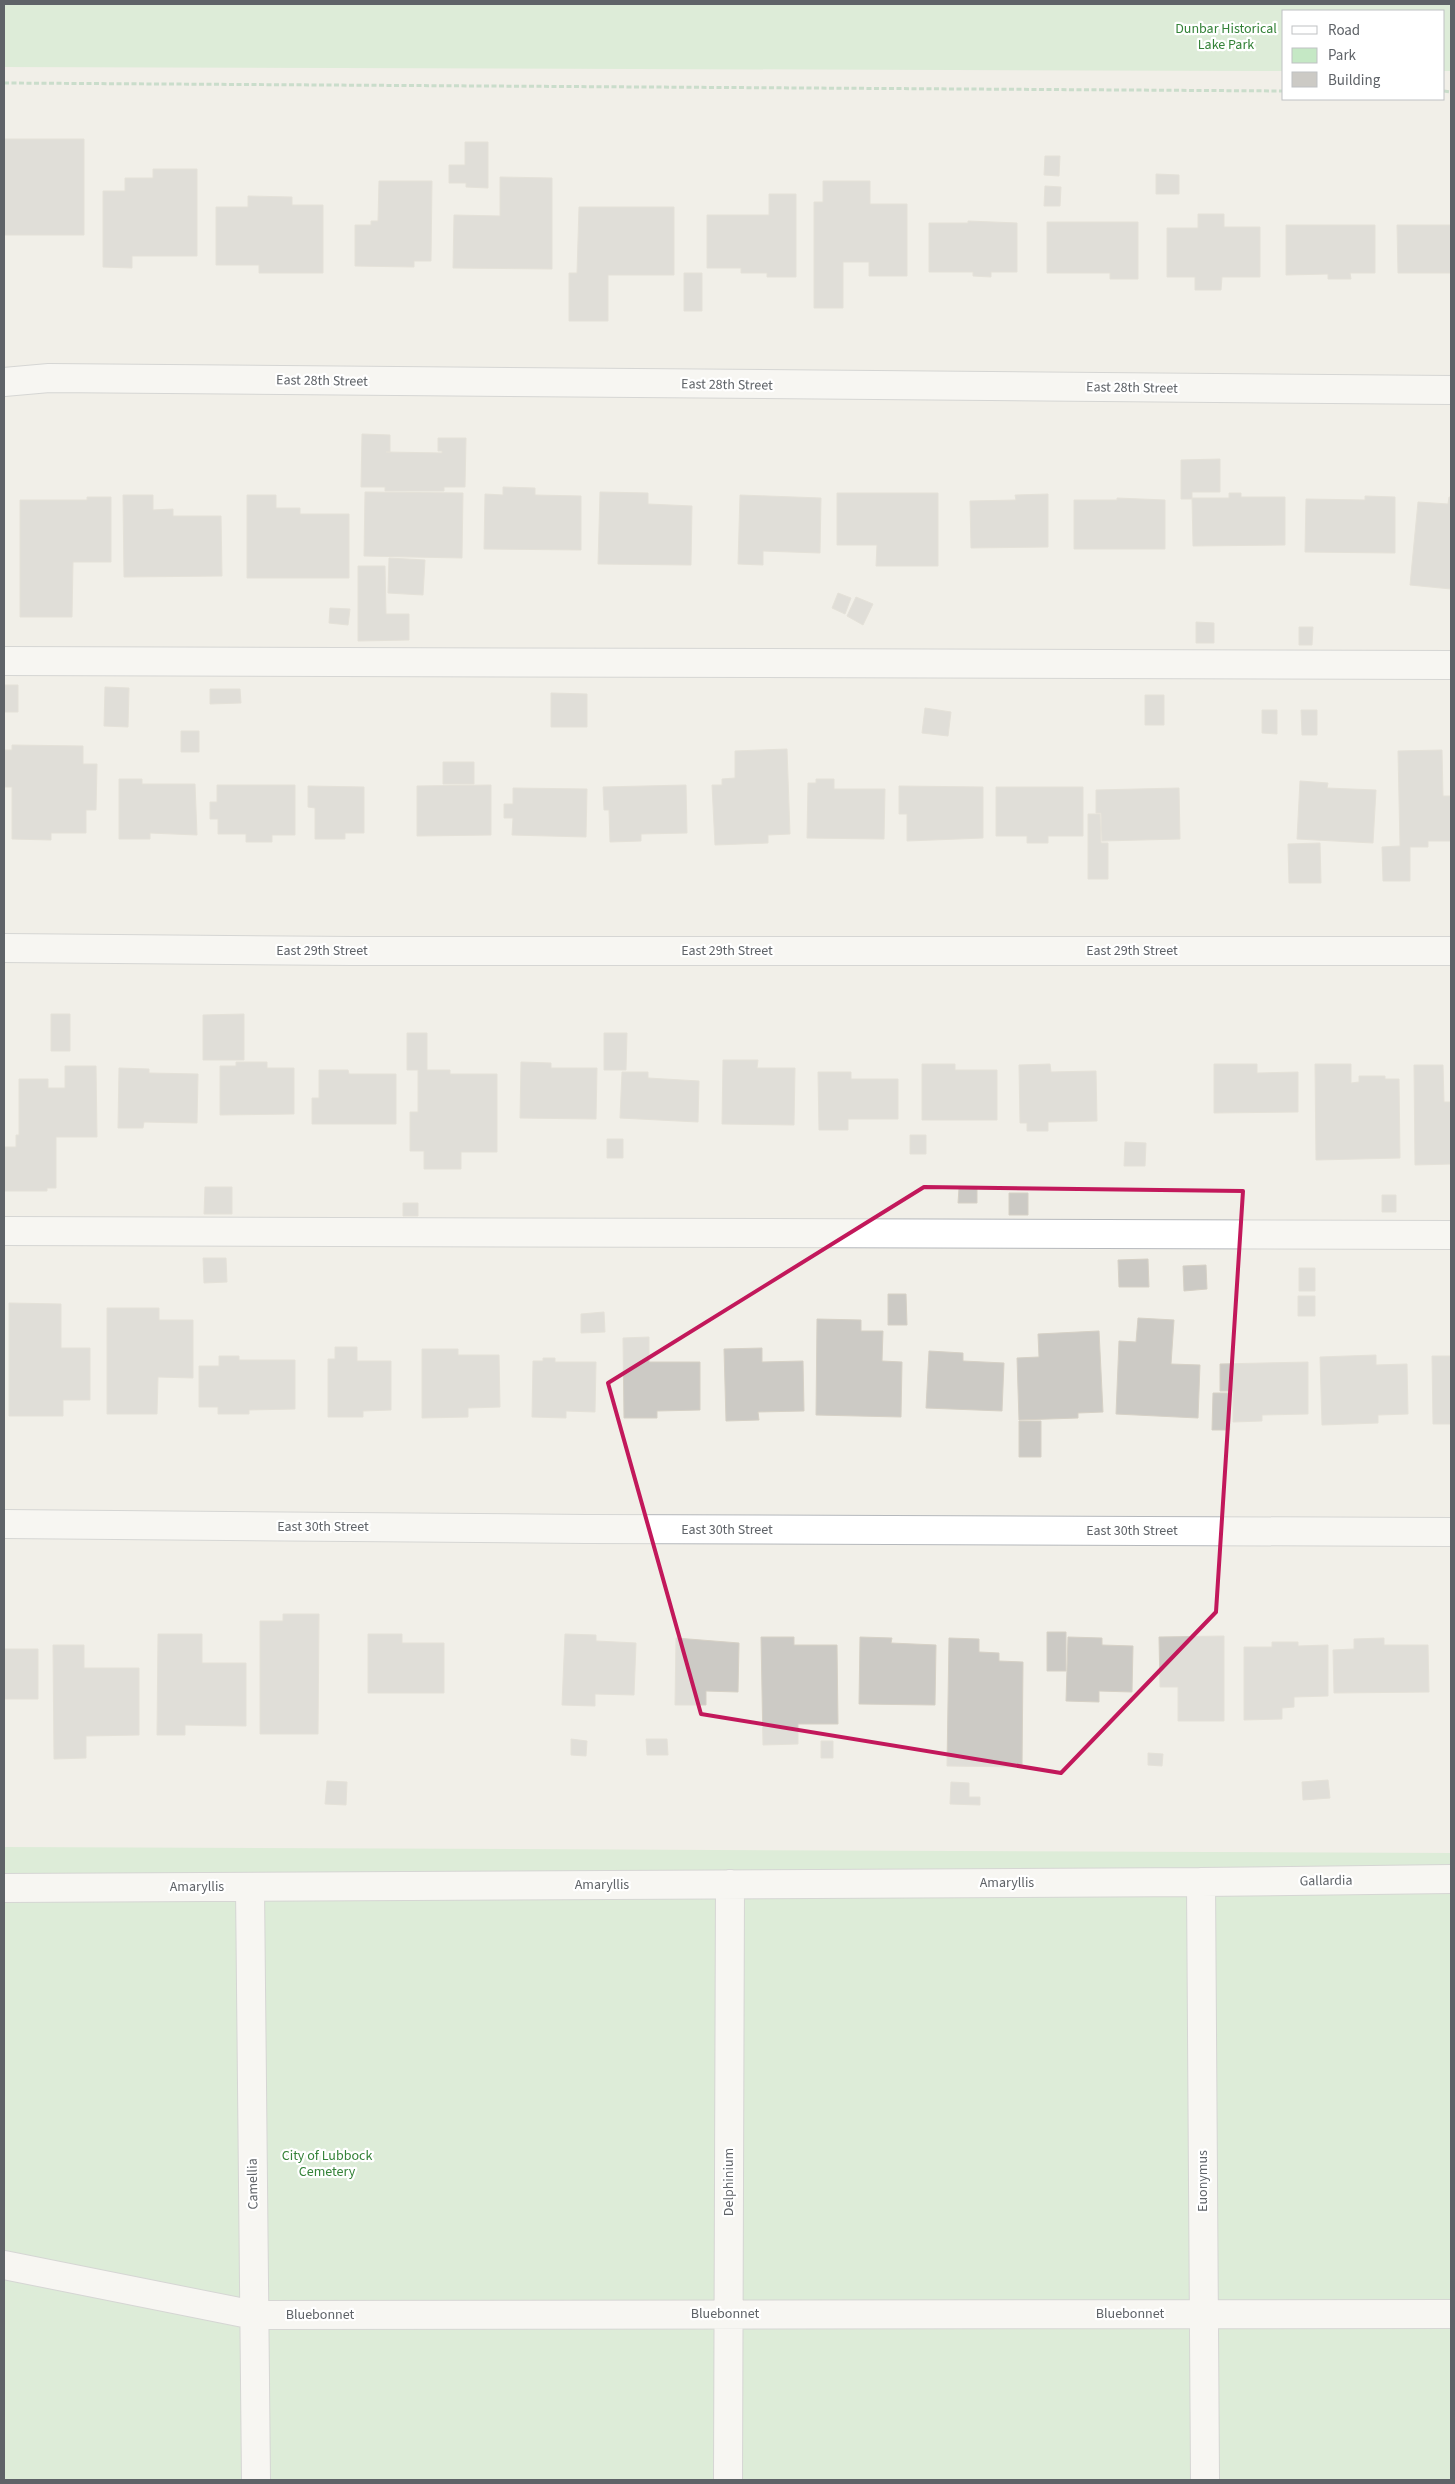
<svg xmlns="http://www.w3.org/2000/svg" width="1455" height="2484" font-family="'Source Sans 3',sans-serif">
<rect width="100%" height="100%" fill="#f1efe8"/>
<path fill="#c5e8c5" d="M4,4H1451V71H1444V11H1284V71L4,67Z
M4,1847L1451,1853V2480H4Z"/>
<path fill="#cccac5" stroke="#d6d1c6" d="M4,139H84V235H4Z
M465,142H488V188L466,187V183H449V165H465Z
M1045,156H1060L1059,176L1044,175Z
M153,169H197V256H132V268L103,267V191H125V178H153Z
M1156,174L1179,175V194H1156Z
M500,177L552,178V269L453,268L454,215L500,216Z
M379,181H432L431,261H414V267L355,266V225H371V221H378Z
M823,181H870V204H907V276H869V262H843V308H814V202H823Z
M1045,186L1061,187L1060,206H1044Z
M769,194H796V277H767V273H741V268H707V215H769Z
M248,196L292,197V205H323V273H259V265H216V207H248Z
M579,207H674V275H608V321H569V273H577Z
M1198,214H1224V227H1260V277H1222L1221,290H1195V277H1167V228H1198Z
M968,221L1017,223V272H991V277L973,276V272H929V223H968Z
M1047,222H1138V279H1110V273H1047Z
M1286,225H1375V273H1350L1351,279H1328V274L1286,275Z
M1397,225H1451V273H1398Z
M684,273H702V311H684Z
M362,434L390,435V452H386L442,453V451H438V438H466L465,487H444V491H385V487H361Z
M1220,459V492H1192V499H1181V460Z
M503,487L535,488V495L581,496V550L484,549L485,494L503,495Z
M365,492L463,493L462,558L364,556Z
M600,492L648,493V504L692,506L691,565L598,564Z
M837,493H938V566H876L877,545H837Z
M1229,493H1241V497H1285V545L1193,546L1192,498H1229Z
M1048,494V547L971,548L970,501L1016,500L1015,495Z
M123,495H153V510L173,509V516H221L222,576L124,577Z
M247,495H276V508H300V514H349V578H247Z
M740,495L821,498L820,553L763,551V565L738,564Z
M1365,496L1395,497V553L1305,552L1306,499L1365,500Z
M87,497H111V562H73L72,617H20V500H87Z
M1449,497H1451V589L1410,585L1418,502L1448,504Z
M1117,498L1165,500V549H1074V500H1117Z
M389,558L425,560L423,595L388,593Z
M358,566H385L386,614H409V640L358,641Z
M838,593L851,598L845,614L832,608Z
M856,597L873,604L863,625L847,616Z
M330,608L350,609L348,625L329,623Z
M1196,622L1214,623V643H1196Z
M1299,627H1313L1312,645H1299Z
M4,685H18V712H4Z
M105,687L129,688L128,727L104,726Z
M210,689H240L241,703L210,704Z
M551,693L587,694V727H551Z
M1145,695H1164V725H1145Z
M925,708L951,712L948,736L922,733Z
M1262,710H1277V734L1262,733Z
M1301,710H1317V735H1302Z
M181,731H199V752H181Z
M12,745L83,746V764H97L96,810H86V833H51V840L12,839V787H4V750H12Z
M787,749L790,834L768,835V843L715,845L712,785H722V779L735,778V751Z
M1442,750L1443,796H1451V841H1428V847H1410V881H1383L1382,847L1400,846L1398,751Z
M443,762H474V784H443Z
M119,779H142V784H195L197,835L150,833V839H119Z
M816,779H834V789H885L884,839L807,838L808,783H816Z
M1300,781L1328,783L1327,788L1376,790L1373,843L1297,839Z
M217,785H295V835H272V842H246V834H218V819H210V802H217Z
M491,785V835L417,836V786Z
M686,785L687,833L641,834V841L610,842L609,810H604L603,787Z
M308,786L364,787V833H345V839H315V808L308,807Z
M899,786L983,787V838L907,841V814H899Z
M996,787H1083V836H1048V843H1027V836H996Z
M513,788L587,789L586,837L512,835L513,818H504V804H513Z
M1179,788L1180,839L1102,841L1101,813H1096V790Z
M1088,814H1100L1101,843H1108V879H1088Z
M1320,843L1321,883H1289L1288,844Z
M51,1014H70V1051H51Z
M244,1014V1060H203V1015Z
M407,1033H427V1070H450V1074H497V1152H461V1169H424V1151H410V1112H418V1070H407Z
M604,1033H627L626,1070H604Z
M723,1060H758L757,1068H795L794,1125L722,1124Z
M236,1062H267V1068H294V1114L220,1115V1066H236Z
M521,1062L551,1063V1068H597L596,1119L520,1118Z
M922,1064H955V1070H997V1120H922Z
M1050,1064L1051,1072L1096,1071L1097,1121L1048,1122V1131H1027V1123H1020L1019,1065Z
M1214,1064H1257V1073L1298,1072V1112L1214,1113Z
M1315,1064H1351V1083L1359,1082V1076H1385V1079H1399L1400,1158L1316,1160Z
M1414,1065H1443L1444,1102H1451V1164L1415,1165Z
M65,1066H96L97,1137H56V1188H47V1191H4V1147H16V1135H19V1079H48V1088H65Z
M119,1068L149,1069V1073L198,1074L197,1123L144,1122L143,1128H118Z
M319,1070H348L349,1074H396V1124H312V1098H319Z
M622,1072H648V1078L699,1081L698,1122L620,1118Z
M818,1072H851V1079H898V1119H848V1130H819Z
M910,1135H926V1154H910Z
M607,1139H623V1158H607Z
M1125,1142L1146,1143L1145,1166H1124Z
M205,1187H232V1214H204Z
M959,1188H977V1203H958Z
M1009,1193H1028V1215H1009Z
M1382,1195H1396V1212H1382Z
M403,1203H418V1216H403Z
M203,1258H226L227,1282L204,1283Z
M1148,1259L1149,1287H1119L1118,1260Z
M1206,1265L1207,1289L1184,1291L1183,1266Z
M1299,1268H1315V1291H1299Z
M888,1294H906L907,1325H888Z
M1298,1296H1315V1316H1298Z
M9,1303L61,1304V1348H90V1400H63V1416H9Z
M107,1308H159V1320H193V1378L158,1377L157,1414H107Z
M604,1312L605,1332L581,1333V1314Z
M1138,1318L1174,1320L1171,1364L1200,1365L1198,1418L1116,1414L1119,1341L1136,1342Z
M817,1319L861,1320V1331H883L882,1361L902,1362L901,1417L816,1415Z
M1099,1331L1103,1412L1078,1413V1418L1019,1420L1017,1358L1039,1357L1038,1334Z
M649,1337V1362H700V1410L657,1411V1418H624L623,1338Z
M335,1347H357V1361H391V1410L363,1411V1417H328V1359H335Z
M762,1348V1362L803,1361L804,1411L758,1412L759,1420L726,1421L724,1349Z
M422,1349H458V1355H499L500,1407L468,1408V1417L422,1418Z
M929,1351L963,1353V1361L1004,1363L1002,1411L926,1408Z
M1376,1355V1365L1407,1364L1408,1414L1378,1415V1423L1322,1425L1320,1357Z
M219,1356H239V1360H295V1409L249,1410V1414H218V1407H199V1366H219Z
M1432,1356H1451V1424H1433Z
M543,1358H555V1362H596L595,1412L566,1411V1418L532,1417L533,1361H543Z
M1308,1362V1414L1262,1415V1421L1233,1422V1391H1220V1364Z
M1213,1393H1231L1230,1430H1212Z
M1019,1421H1041V1457H1019Z
M283,1614H319L318,1734H260V1621H283Z
M1047,1632H1066V1671H1047Z
M158,1634H202V1663H246V1726L185,1725V1735H157Z
M368,1634H402V1643H444V1693H368Z
M565,1634L596,1635V1641L636,1643L634,1695L595,1694V1706L562,1705Z
M1224,1636V1721H1178V1687H1160L1159,1637Z
M761,1637H794V1645H837L838,1724H798V1744L763,1745Z
M860,1637L892,1638L891,1643L936,1645L935,1705L859,1704Z
M1068,1637L1102,1638V1645L1133,1646L1132,1692L1099,1691V1702L1066,1701Z
M676,1638L739,1643L738,1692L706,1691V1705H675Z
M949,1638L979,1639V1652L999,1653V1661L1023,1662L1022,1767L947,1766Z
M1384,1638V1645H1428L1429,1692L1334,1693L1333,1650L1354,1649V1639Z
M1272,1642H1298V1646L1328,1645V1696L1294,1697V1707L1282,1708V1719L1244,1720V1647H1272Z
M53,1645H84V1668H139V1735L86,1736V1758L54,1759Z
M4,1649H38V1699H4Z
M571,1739L587,1741L586,1756L571,1755Z
M646,1739H667L668,1755H647Z
M821,1741H833V1758H821Z
M1148,1753L1163,1754L1162,1766L1148,1765Z
M1328,1780L1330,1798L1303,1800L1302,1782Z
M327,1781L347,1782L346,1805L325,1804Z
M951,1782L969,1783V1797H980V1805L950,1804Z"/>
<g fill="none" stroke-linecap="round" stroke-linejoin="round">
<g stroke="#b5b8bc" stroke-width="30">
<path id="minor" d="M4,382L49,378L1451,390
M4,661L1451,665
M4,948L353,951H1451
M4,1231L1451,1235
M4,1524L587,1529L1451,1532
M1201,1882L1205,2480
M250,1887L256,2480
M4,1888L1201,1882L1451,1879
M4,2265L254,2315L1451,2314
M728,2480L730,1884"/>
</g>
<path stroke="#9cc7a9" stroke-width="3" stroke-dasharray="5 2.5" stroke-linecap="butt" d="M4,83L1284,91
M1444,91L1451,92"/>
<use href="#minor" stroke="#fff" stroke-width="28"/>
</g>
<path d="M0 0H1455V2484H0ZM924,1187L1243,1191L1216,1612L1061,1773L701,1714L608,1383Z" fill="#f1efe8" fill-opacity=".55" fill-rule="evenodd"/>
<path fill="none" stroke="#c2185b" stroke-width="4" stroke-linejoin="round" d="M924,1187L1243,1191L1216,1612L1061,1773L701,1714L608,1383Z"/>
<g text-anchor="middle" dominant-baseline="central" stroke-width="4.5" stroke-linejoin="round" paint-order="stroke">
<g font-size="14" fill="#348238" stroke="#fff">
<text x="1226" y="29">Dunbar Historical<tspan x="1226" dy="16">Lake Park</tspan></text>
<text x="327" y="2156">City of Lubbock<tspan x="327" dy="16">Cemetery</tspan></text>
</g>
<g font-size="14" fill="#5f6368" stroke="#fff">
<text transform="translate(322 381) rotate(1)">East 28th Street</text>
<text transform="translate(727 385) rotate(1)">East 28th Street</text>
<text transform="translate(1132 388) rotate(1)">East 28th Street</text>
<text x="322" y="951">East 29th Street</text>
<text x="727" y="951">East 29th Street</text>
<text x="1132" y="951">East 29th Street</text>
<text x="323" y="1527">East 30th Street</text>
<text x="727" y="1530">East 30th Street</text>
<text x="1132" y="1531">East 30th Street</text>
<text transform="translate(1326 1881) rotate(-1)">Gallardia</text>
<text x="1007" y="1883">Amaryllis</text>
<text x="602" y="1885">Amaryllis</text>
<text x="197" y="1887">Amaryllis</text>
<text transform="translate(1203 2181) rotate(-90)">Euonymus</text>
<text transform="translate(729 2182) rotate(-90)">Delphinium</text>
<text transform="translate(253 2184) rotate(-91)">Camellia</text>
<text x="725" y="2314">Bluebonnet</text>
<text x="1130" y="2314">Bluebonnet</text>
<text x="320" y="2315">Bluebonnet</text>
</g>
</g>
<rect width="1455" height="2484" fill="none" stroke="#5f6368" stroke-width="10"/>
<rect x="1282" y="10" width="162" height="90" fill="#ffffff" stroke="#bfc1c3"/>
<rect x="1292" y="26" width="25" height="8" fill="#ffffff" stroke="#bfc1c3"/>
<text x="1328" y="35" font-size="15" fill="#5f6368">Road</text>
<rect x="1292" y="48" width="25" height="15" fill="#c5e8c5" stroke="#bfc1c3"/>
<text x="1328" y="60" font-size="15" fill="#5f6368">Park</text>
<rect x="1292" y="72" width="25" height="15" fill="#cccac5" stroke="#bfc1c3"/>
<text x="1328" y="85" font-size="15" fill="#5f6368">Building</text>
</svg>
